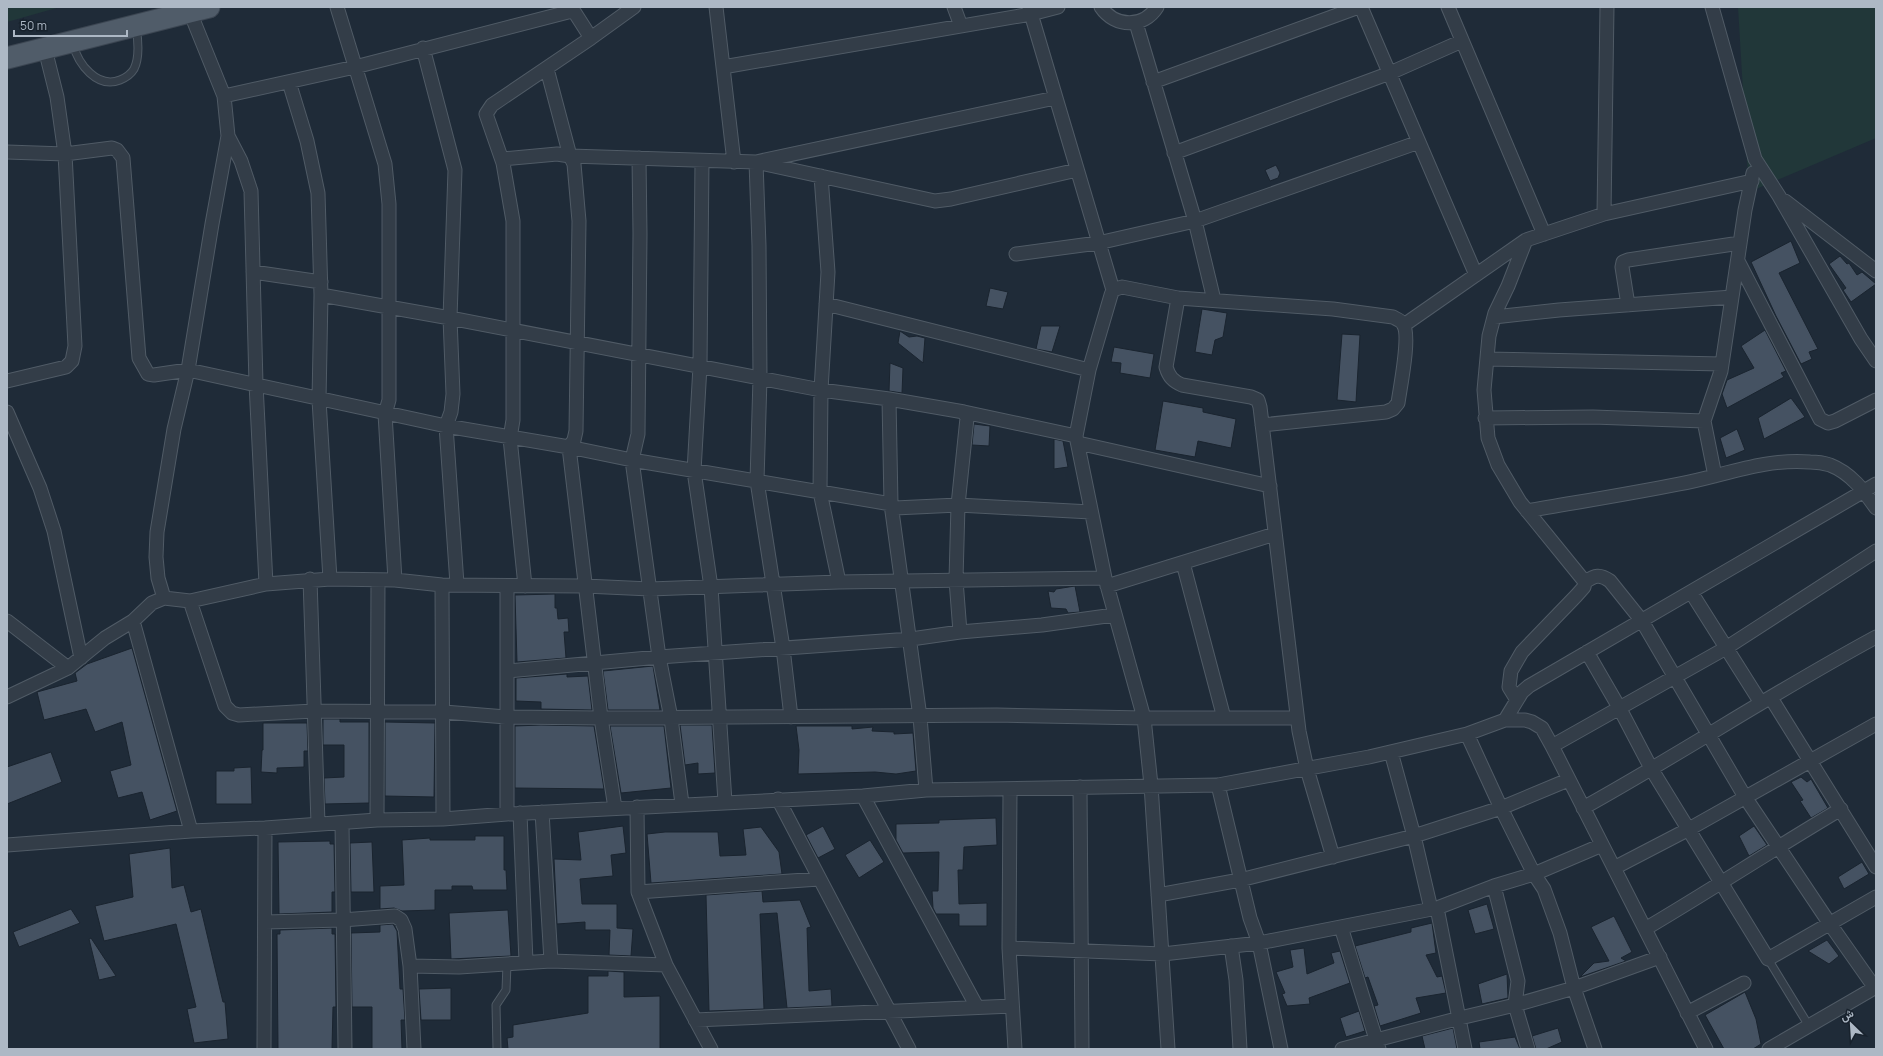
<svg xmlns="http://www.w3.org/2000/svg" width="1883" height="1056" font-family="Manrope,Vazirmatn,sans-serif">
<rect width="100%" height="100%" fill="#1f2b38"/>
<path fill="#213739" d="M7,7H60L7,22Z
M1738,7H1876V138L1749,192Z"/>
<path fill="#455262" stroke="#1a242f" d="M1276,165L1280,173L1278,178L1270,181L1265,170Z
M1791,241L1800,263L1779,273L1818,349L1809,352L1812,359L1801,364L1776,316L1751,262Z
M1840,256L1847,264L1849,263L1857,275L1862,272L1876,284L1851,302L1843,290L1846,288L1829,264Z
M990,288L1008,292L1003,309L986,306Z
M1202,309L1227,313L1223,337L1215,340L1212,355L1195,352Z
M1041,326H1060L1052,352L1036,349Z
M1765,330L1786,371L1781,373L1784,377L1727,408L1722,394L1727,380L1754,368L1741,346Z
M900,331L909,337L917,336L925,338L923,363L898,343Z
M1342,334L1360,335L1356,402L1337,400Z
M1114,347L1154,354L1150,378L1120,373L1121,363L1111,362Z
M890,363L903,368L902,393L889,391Z
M1791,398L1805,417L1764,439L1758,418Z
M1163,401L1203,408V412L1236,419L1231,448L1198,441L1195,457L1155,450Z
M974,424L990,426L989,446L972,445Z
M1737,429L1745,450L1726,458L1720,438Z
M1054,439L1063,441L1068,467L1054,469Z
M1075,586L1080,612L1068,613L1066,609L1051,608L1048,591L1054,592L1056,589Z
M555,594V608H557L558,619L568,618L569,632H564L566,658L517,662L515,595Z
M132,648L177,811L150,820L142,792L118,798L110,771L131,765L122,722L95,732L86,709L44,720L37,692L77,681L75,673L87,664Z
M653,666L660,710H608L603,671Z
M567,674V677L588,676L592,710L541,709V702L516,701V678Z
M323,719H340V722H369V803L325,804L324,778L344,777V745H323Z
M385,722L435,723L434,797L385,796Z
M263,723H307L308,751H304V767L277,768V773L261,772L262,750H263Z
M541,725L594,726L604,789L515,788V726Z
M680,725H712L715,773L698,774V763L685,765Z
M610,726H664L671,788L621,793Z
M796,726H852V729L873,727L872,731L894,732V734L913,733L916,771L896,774L875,772L798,774L799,750Z
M51,752L62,782L7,804V767Z
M251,767L252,804H216V771H234V768Z
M1801,777L1807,782L1811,779L1828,808L1811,818L1800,801L1803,800L1791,782Z
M996,818L997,845L964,847L963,870H958L959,904L987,903V926H959V914H936L933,908L932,891H938L939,852L903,853L896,840V824L939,823V820Z
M623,826L626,853L611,855L613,876L580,879L582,904H617V928L633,929L631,956L609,955L610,930H585V922L557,924L554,859L581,860L578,832Z
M823,826L835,849L818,858L806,835Z
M1754,826L1767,845L1749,856L1739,836Z
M761,827L779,852L782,874L651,883L647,834L665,832H718L720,856L746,855L743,829Z
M475,836H504V870H506L507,890H473L472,886H452V890H435V910L402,911L394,908L380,909V886L404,885L402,840L430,838V840H475Z
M870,840L884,862L859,878L845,855Z
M330,841V844H334L335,892H332V912L279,914L278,842Z
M372,842L374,892H351L350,843Z
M170,848L172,888L184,885L191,912L201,909L223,1002H225L228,1039L194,1043L187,1009L196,1007L176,924L104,941L95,906L133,897L129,854Z
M1862,862L1869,874L1844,889L1838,877Z
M762,891L763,902L800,900L811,927L807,928L809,991L831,989L832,1006L787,1008L777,913L760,914L764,1009L709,1011L706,895Z
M1487,904L1494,929L1475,934L1468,910Z
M71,909L80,923L19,947L13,932Z
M508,910L511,956L451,959L449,913Z
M1614,916L1632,952L1621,958L1626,961L1580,977L1594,963L1609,961L1591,927Z
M1432,923L1436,953L1426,955L1437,977L1442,976L1446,993L1416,998L1421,1013L1380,1026L1374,1006L1378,1005L1368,977L1365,978L1355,946L1411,932V928Z
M393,924L397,931L400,989H403L405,1020H401L402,1049H372V1007H352L351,933L380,932V925Z
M332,928V934H335L336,1007H333L332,1049H278L277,934H280V930Z
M91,938L116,976L99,980L89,939Z
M1827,940L1839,956L1829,964L1808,951Z
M1304,948L1307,974L1334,963L1331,953L1340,951L1350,983L1309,998L1310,1004L1287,1006L1282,994L1285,993L1276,972L1293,967L1290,950Z
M608,971L624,972V997L660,996V1049H508L507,1038L513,1037V1025L588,1013V976H608Z
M1507,974L1508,998L1482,1004L1478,984Z
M451,988V1020H421L419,989Z
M1745,992L1756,1019L1761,1044L1753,1049H1724L1705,1015Z
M1359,1011L1365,1031L1346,1037L1340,1018Z
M1453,1028L1457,1049H1425L1422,1036Z
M1558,1028L1562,1042L1546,1049H1536L1532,1036Z
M1515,1037L1520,1049H1480L1479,1042Z"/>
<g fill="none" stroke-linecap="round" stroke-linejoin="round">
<g stroke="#505b66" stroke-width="9">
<path id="service" d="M73,44C78,64 97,89 120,80C125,78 131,74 134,69C140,57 138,39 136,27
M1768,959L1809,1026
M497,1049L496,1005L506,990L507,964"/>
</g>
<g stroke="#505b66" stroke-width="15">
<path id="minor" d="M337,7L385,164L389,204V400L385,414L395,580
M716,7L734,162
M954,7L961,26
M1029,7L1113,290
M1101,7C1115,28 1144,28 1157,7
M1361,7L1476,275
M1448,7L1544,234
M1712,7L1755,159L1779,196L1861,339L1876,361
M1136,23L1195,221L1214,300
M591,38L634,7
M423,48L455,170L450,318L453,394L451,412L446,426L457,584
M723,67L1031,14L1058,7
M547,69L570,156L756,162L935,201L951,199L1077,170
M289,82L307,141L318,193L321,295L319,400L330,579
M1153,82L1359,7
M224,96L355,67L572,11L575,13L591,38L492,105L486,114L503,163L513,221V420L510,438L525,586
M228,136L241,161L251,191L256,384L266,584
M7,152L65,154L112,148L117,150L123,158L139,358L148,374L154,375L188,370L446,426L569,447L632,460L891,504L895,508L958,505L1091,512
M1174,153L1390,73L1462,41
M639,158L640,234L638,434L632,460L659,657L671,718L682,804
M502,159L557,154L570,156L574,164L579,221L576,431L574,440L569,447L601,718L615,808
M702,161L700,366L694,471L711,587L725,802
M821,176L828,272L821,390L820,492L839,582
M1785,201L1876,271
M1604,214L1607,7
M1016,254L1098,243L1195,221L1419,142
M1738,261L1820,419L1828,423L1835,421L1876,400
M253,272L321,282
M321,295L450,318L821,390L889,399L964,412L1076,436L1105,578L1144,718L1151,785L1168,1049
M1178,298L1166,367C1169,377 1173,381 1182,385L1251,397L1258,400L1260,407L1299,731L1307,769L1333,857
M826,304L1089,370
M1628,305L1622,267L1623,262L1628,260L1740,243
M1494,317L1559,310L1732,297
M1404,325L1526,240L1604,214L1752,181
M1487,359L1722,364
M7,381L66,367L72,361L75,346L65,154L57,97L45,49
M889,399L891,504L920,717L926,790
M7,412L40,488L54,531L81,658
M1485,418L1593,417L1704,421L1715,476
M1704,421L1721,371L1745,210L1753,173
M1076,436L1089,370L1111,295L1113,290L1122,287L1178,298L1333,309L1393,317C1396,319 1401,320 1403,324C1411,335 1400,388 1398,403L1393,409L1386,412L1262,425
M1078,443L1270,486
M1527,511C1578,502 1629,494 1679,484C1723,476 1764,458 1810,462C1816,462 1824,463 1830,465C1851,473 1864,491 1876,508
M1183,563L1224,718
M310,579L318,824
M1585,582C1595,575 1600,574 1610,581L1642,621L1745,797L1830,924L1875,988
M442,585L443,819
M507,586V814
M1107,586L1275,534
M1691,592L1761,703
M164,598L158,578L156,557L157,532L174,429L188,370L212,224L228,136L224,96L190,12
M190,601L225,706L232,713L239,715L314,711L444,712L506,717L601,718L997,715L1144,718H1297
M7,621L68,668
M133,621L191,831
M960,632L956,580L958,505L967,418L964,412
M1587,652L1620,709L1652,770L1768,959L1876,897
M507,671L659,657L911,639L960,632L1042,625L1114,615
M7,697L68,668L105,638L133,621L152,603L164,598L190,601L266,584L330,579L395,580L442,585L585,586L650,589L839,582L1105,578
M1771,698L1876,867
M1517,700L1509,687L1511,671L1522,652L1576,596L1584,587L1585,582L1520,502L1498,465L1488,438L1484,390L1489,336L1495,313L1508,286L1526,240
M791,717L783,648L757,481L760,378L759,246L756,162L1055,98
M1505,720L1522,692L1529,686L1876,484
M1467,734L1501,808L1534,874L1544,889L1560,933L1574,988L1595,1049
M1552,746L1726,648L1876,551
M1391,752L1414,836L1431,909
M1218,785L1250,918L1259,943L1281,1049
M1080,787L1082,1049
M1010,790L1009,948L1015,1049
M863,796L977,1007
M778,799L909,1049
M637,807L638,892L666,965L711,1049
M1583,808C1682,753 1776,691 1876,637
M542,812L551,961
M520,813L526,962
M377,820L378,580
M342,823L345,1049
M7,845L191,831L265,828L377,820L443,819L507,814L863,796L926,790L1218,785L1369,757L1467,734L1505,720H1525L1532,722L1542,728L1552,746L1706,1049
M1614,868L1689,829L1876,724
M1494,886L1518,981L1515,1005L1528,1049
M638,892L819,879
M1158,895L1240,880L1414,836L1501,808L1568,780
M1437,908L1465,1049
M265,922L342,920L395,916L401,920L405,929L410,966L414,1049
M1341,927L1379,1049
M1645,929C1711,890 1775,848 1841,809
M1231,946L1236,980L1240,1049
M1009,948L1163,954L1259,943L1437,908L1494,886L1534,874L1602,845
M410,966L459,967L551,961L666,965
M1687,1013L1744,983
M695,1020L1012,1006
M264,1049L265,828
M1342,1049L1460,1018L1515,1005L1574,988L1660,957
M1769,1049L1876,987"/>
</g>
<g stroke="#3c4652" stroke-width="23">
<path id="primary" d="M7,58L209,7"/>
</g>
<use href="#service" stroke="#333d48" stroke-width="7"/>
<use href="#minor" stroke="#333d48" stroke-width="13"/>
<use href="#primary" stroke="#505c69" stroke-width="21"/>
</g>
<rect width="1883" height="1056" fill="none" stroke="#adb8c5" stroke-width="16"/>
<g transform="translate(1851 1024) rotate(335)" stroke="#18222d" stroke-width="3" paint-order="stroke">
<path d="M0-3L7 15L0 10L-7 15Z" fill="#adb8c5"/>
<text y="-6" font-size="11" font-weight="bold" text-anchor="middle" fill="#adb8c5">ش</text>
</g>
<path d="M14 30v6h113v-6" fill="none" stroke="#adb8c5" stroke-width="2"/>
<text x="20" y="30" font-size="12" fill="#adb8c5" stroke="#18222d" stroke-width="3" paint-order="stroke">50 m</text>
</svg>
